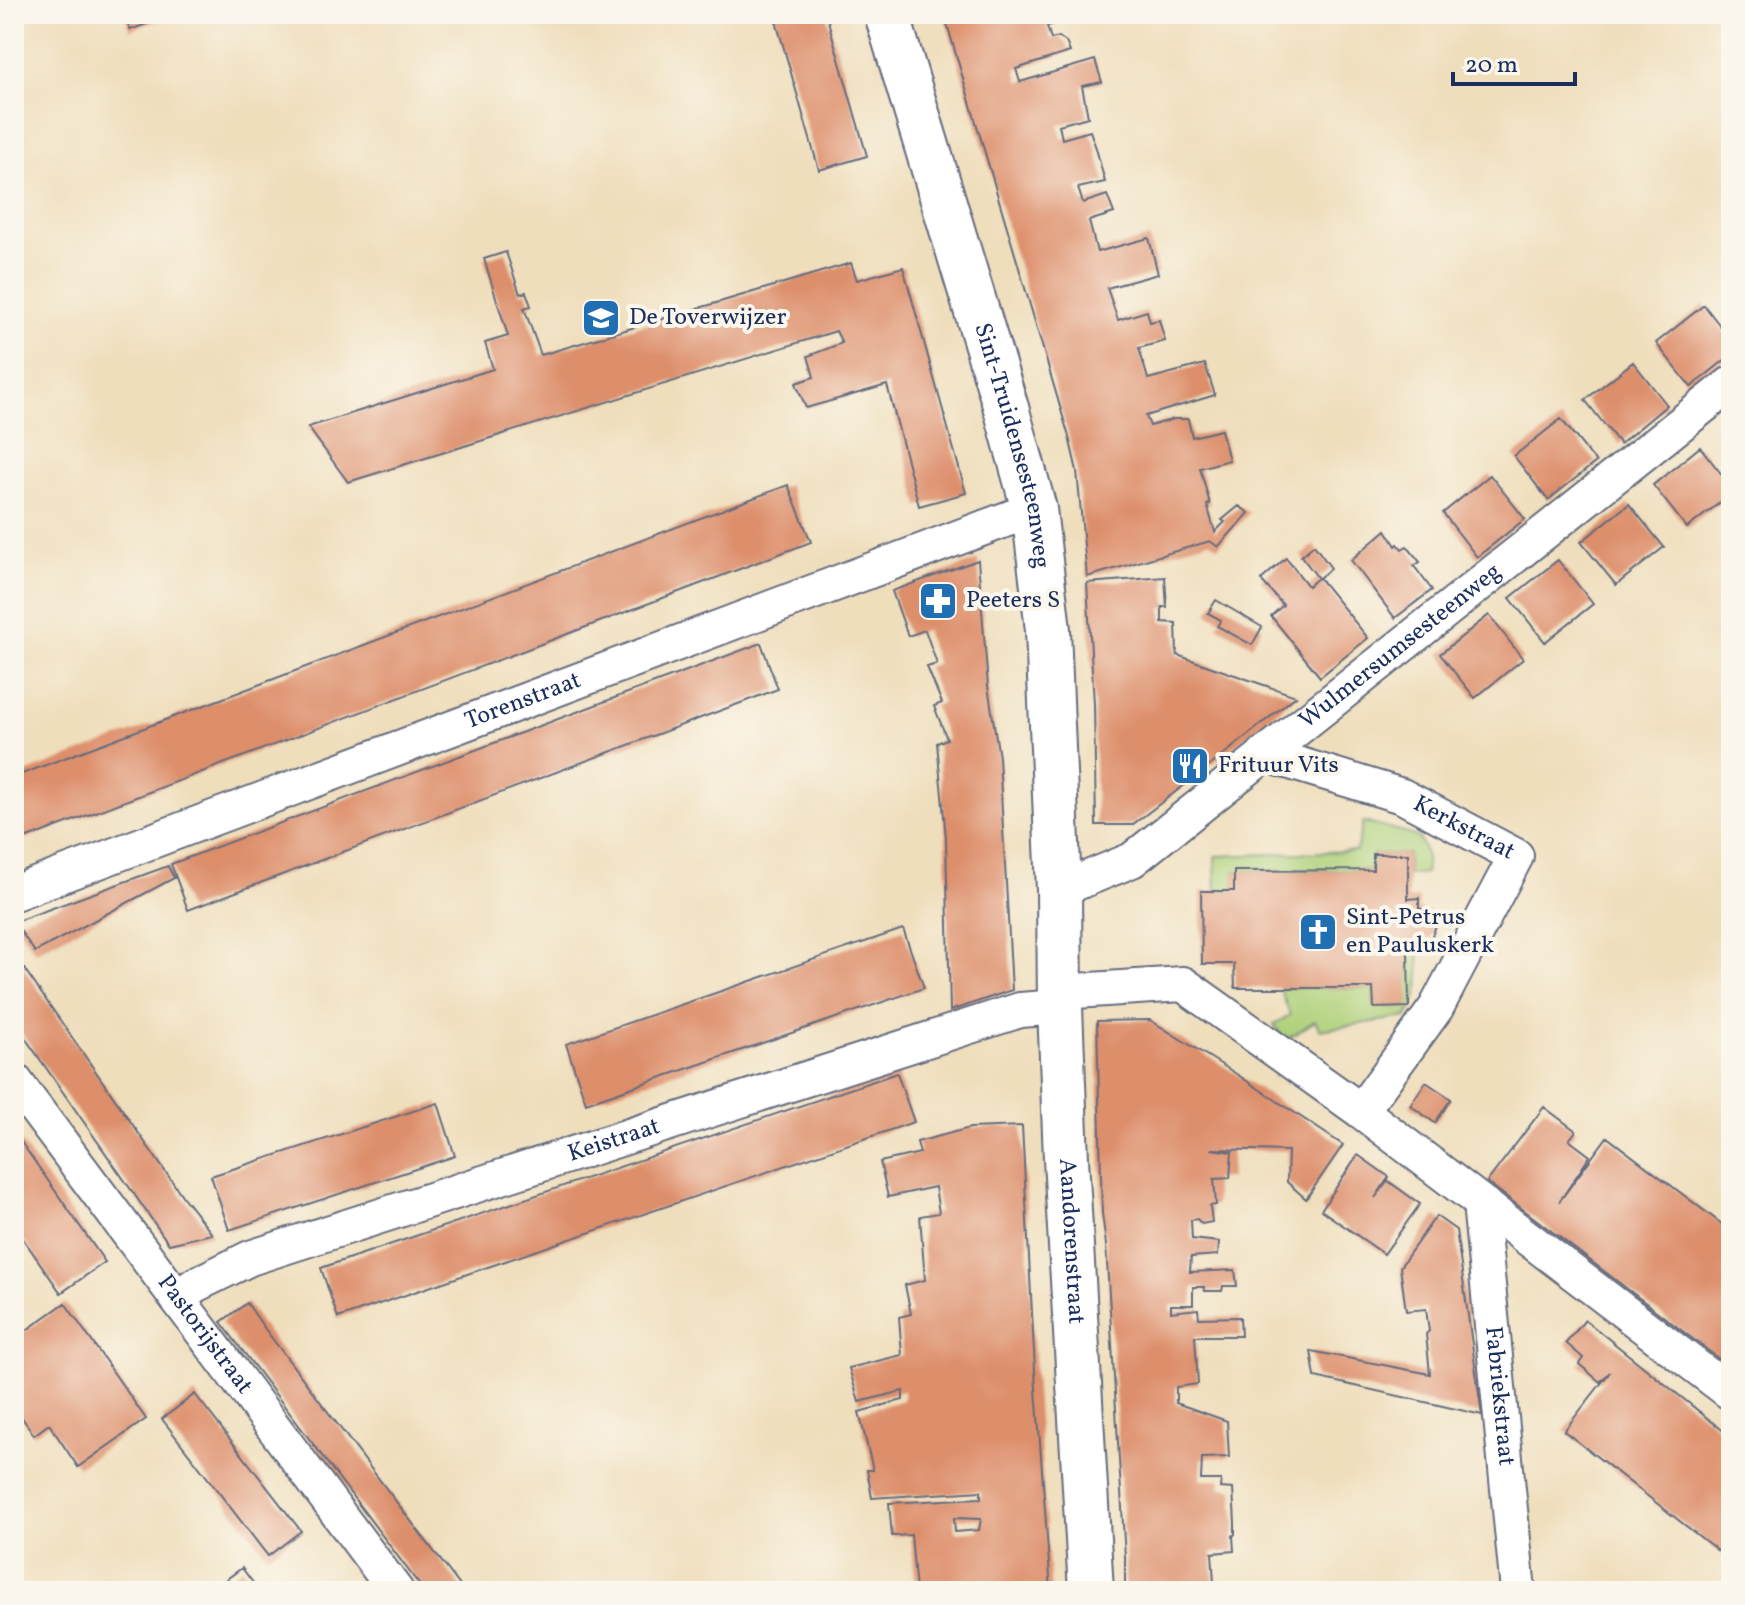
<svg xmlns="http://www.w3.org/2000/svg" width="1745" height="1605" font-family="Vollkorn,serif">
<rect width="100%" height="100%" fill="#fbf7ec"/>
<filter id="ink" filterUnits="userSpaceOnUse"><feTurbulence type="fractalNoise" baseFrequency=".0125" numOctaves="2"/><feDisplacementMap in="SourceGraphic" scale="16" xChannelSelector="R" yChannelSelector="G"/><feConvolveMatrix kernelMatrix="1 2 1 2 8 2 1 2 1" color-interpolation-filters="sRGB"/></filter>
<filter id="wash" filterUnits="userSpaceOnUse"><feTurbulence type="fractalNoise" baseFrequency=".006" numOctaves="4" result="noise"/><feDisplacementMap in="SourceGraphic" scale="32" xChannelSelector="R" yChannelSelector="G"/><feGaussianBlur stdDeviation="1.8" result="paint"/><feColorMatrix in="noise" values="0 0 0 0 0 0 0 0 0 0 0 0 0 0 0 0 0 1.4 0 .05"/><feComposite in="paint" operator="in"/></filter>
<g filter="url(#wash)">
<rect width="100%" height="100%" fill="#efdebc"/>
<path fill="#aed079" stroke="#64806c" stroke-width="2" d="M1363,822L1400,831L1419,838C1425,850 1428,860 1425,873L1408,875V854H1373V870L1235,871L1234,891H1216L1215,856L1356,851Z
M1408,950H1419C1419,979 1423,991 1407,1017L1320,1030L1315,1021L1284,1041L1274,1024L1290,1015L1280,988H1373L1374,1007H1408Z"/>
<g id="blocks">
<path fill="#dd8e6b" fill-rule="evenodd" d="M124,14H175L130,30Z
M774,14H826L867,156L819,170Z
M944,14H1064L1066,21L1047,26L1051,39L1059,37L1066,42L1070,52L1016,69L1020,82L1095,60L1102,82L1082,86L1088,117L1059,125L1062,139L1090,131L1096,148L1105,182L1078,188L1083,203L1107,195L1114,213L1089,221L1097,252L1149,238L1158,274L1107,288L1118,320L1147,311L1150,322L1159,320L1165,341L1139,348L1148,379L1205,364L1215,395L1146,416L1150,426L1174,419H1188L1192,437L1221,430L1229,460L1200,468L1210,504L1207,505L1215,532L1225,522L1222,520L1239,506L1249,513L1218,547L1210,541L1087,577L1077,471L1069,437Z
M506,252L520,294L526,292L531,306L524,308L541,355L851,263L857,280L903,267L966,493L919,506L887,385L806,408L796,383L814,377L808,356L842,343L836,331L348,482L308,427L493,369L485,343L508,336L484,259Z
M1704,305L1731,340V355L1691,387L1656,343Z
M1633,362L1667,405L1620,444L1585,400Z
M1561,419L1596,462L1548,500L1514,456Z
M1700,447L1731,486V494L1687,528L1653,485Z
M1490,475L1525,519L1477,557L1443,513Z
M788,485L811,542L14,843V777Z
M1629,504L1664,547L1616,585L1581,542Z
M1386,530L1396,546L1398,544L1402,549L1407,546L1420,562L1414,566L1432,590L1395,618L1351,560Z
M1314,545L1331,568L1319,578L1368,638L1320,677L1271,616L1283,605L1261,580L1286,558L1308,586L1318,578L1301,556Z
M978,560L988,686L999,757L1012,990L950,1011L946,838L937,743L947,739L934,706L942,703L927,667L937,664L925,630L908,636L892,591Z
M1558,560L1593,604L1545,642L1510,598Z
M1165,577L1167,607H1162V622L1176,623L1177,655L1296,696L1212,764L1132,825H1096L1094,704L1087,583Z
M1216,600L1262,627L1252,645L1217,626L1221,620L1208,613Z
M1489,615L1523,659L1475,698L1440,654Z
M761,643L778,689L188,910L171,864Z
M1373,854H1408V899L1419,898V908L1431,913L1436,926L1431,938L1419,943V950H1408L1409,1007L1374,1008L1373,988H1235L1234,964H1202L1201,891H1234V871L1373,870Z
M168,866L174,878L35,952L14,922Z
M903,929L924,988L586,1103L566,1044Z
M14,954L183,1197L212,1234L169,1244L14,1022Z
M1150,1020L1238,1075L1343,1145L1306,1199L1287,1182L1288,1151L1211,1149L1232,1152L1230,1178L1214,1179L1216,1205L1210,1206L1212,1222L1202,1224L1197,1219L1191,1220L1192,1239L1219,1242L1218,1255L1191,1257L1190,1272L1235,1270L1237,1286H1223L1222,1291H1205L1204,1287H1193V1305H1171V1312L1198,1309L1199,1318L1240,1317L1241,1336H1195L1198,1384L1176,1387V1403L1227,1421L1229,1457L1202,1458L1201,1480H1221L1220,1488L1233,1489L1235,1523V1534L1233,1536L1234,1551L1212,1553L1214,1582L1208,1591H1125V1557L1119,1459L1106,1245L1102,1213L1097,1021Z
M897,1073L914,1122L338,1318L321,1268Z
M1426,1082L1451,1099L1435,1123L1410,1105Z
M438,1103L455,1156L229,1230L211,1176Z
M1544,1107L1576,1131L1569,1140L1590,1156L1559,1202L1607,1137L1731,1231V1368L1487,1182Z
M1022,1126L1036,1389L1051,1591H916L911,1535L892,1536L889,1503L981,1498V1491L872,1498L867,1470H873L859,1412L903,1400V1391L859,1402L849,1368L902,1355L899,1317L911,1314L905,1285L925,1280L920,1216L939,1213L935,1187L888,1197L880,1162L920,1153L917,1142L970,1128ZM954,1518L981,1519L979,1530L955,1532Z
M14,1132L105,1262L61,1293L14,1226Z
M1358,1155L1389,1177L1375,1198L1388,1181L1420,1204L1384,1254L1321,1210Z
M1436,1216L1456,1230L1482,1415L1315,1377L1311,1351L1430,1374L1426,1334L1429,1331L1426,1309L1406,1311L1400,1267Z
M65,1303L146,1419L78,1467L49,1424L34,1435L14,1406V1390L22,1385L14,1374V1339Z
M247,1303L265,1329L464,1591H424L221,1322Z
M1585,1320L1731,1437V1561L1564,1431L1610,1372L1600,1382L1579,1364L1583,1358L1566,1343Z
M195,1394L301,1531L268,1556L162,1419Z
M242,1568L259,1591H210Z"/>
</g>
</g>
<g filter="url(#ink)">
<use href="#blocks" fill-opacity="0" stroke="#656c7f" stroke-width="2"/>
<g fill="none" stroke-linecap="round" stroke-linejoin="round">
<g stroke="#656c7f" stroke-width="38">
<g id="minor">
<path id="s1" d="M1264,754L1402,796L1516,856L1436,1008L1361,1111"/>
<path id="s2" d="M1059,890L1132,860L1731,384"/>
<path id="s3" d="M14,893L1034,509"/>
<path d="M1060,992L1183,984L1361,1111L1731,1393"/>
<path id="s4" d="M14,1080L396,1591"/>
<path id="s5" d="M1480,1203L1518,1591"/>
<path id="s6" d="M177,1298L195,1285L250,1258L1020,1010L1060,1007"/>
</g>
</g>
<g stroke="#656c7f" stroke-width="48">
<g id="secondary">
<path id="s7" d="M887,14L1006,408L1034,509L1048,630L1059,890L1060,1007L1066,1159L1091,1591"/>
</g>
</g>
<use href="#minor" stroke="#fff" stroke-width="34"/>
<use href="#secondary" stroke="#fff" stroke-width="44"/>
</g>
</g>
<defs>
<g id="school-square" transform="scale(2)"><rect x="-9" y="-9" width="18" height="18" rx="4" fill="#1f6fb2" stroke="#fbf7ec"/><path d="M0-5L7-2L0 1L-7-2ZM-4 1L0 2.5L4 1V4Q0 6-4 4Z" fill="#fff"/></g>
<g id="pharmacy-square" transform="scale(2)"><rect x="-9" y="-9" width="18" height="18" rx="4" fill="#1f6fb2" stroke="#fbf7ec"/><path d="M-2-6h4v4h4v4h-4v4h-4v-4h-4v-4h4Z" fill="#fff"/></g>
<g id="restaurant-square" transform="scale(2)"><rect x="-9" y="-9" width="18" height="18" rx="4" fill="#1f6fb2" stroke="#fbf7ec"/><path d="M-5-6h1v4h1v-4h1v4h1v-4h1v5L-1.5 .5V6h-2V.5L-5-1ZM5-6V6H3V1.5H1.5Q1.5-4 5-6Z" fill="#fff"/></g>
<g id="church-square" transform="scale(2)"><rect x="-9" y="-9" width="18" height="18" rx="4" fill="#1f6fb2" stroke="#fbf7ec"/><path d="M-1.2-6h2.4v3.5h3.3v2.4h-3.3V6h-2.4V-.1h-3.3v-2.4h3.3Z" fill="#fff"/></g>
</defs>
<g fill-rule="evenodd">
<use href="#school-square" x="601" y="318"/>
<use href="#pharmacy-square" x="938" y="601"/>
<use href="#restaurant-square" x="1190" y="766"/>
<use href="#church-square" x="1318" y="932"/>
</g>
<g text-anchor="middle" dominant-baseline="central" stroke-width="8" stroke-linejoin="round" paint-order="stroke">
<g font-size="24" fill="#1b2f5e" stroke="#fbf7ec" text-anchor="start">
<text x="629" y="318">De Toverwijzer</text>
<text x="966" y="601">Peeters S</text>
<text x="1218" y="766">Frituur Vits</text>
<text x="1346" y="918">Sint-Petrus<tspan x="1346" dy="28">en Pauluskerk</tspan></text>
</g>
<g font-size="24" fill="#1b2f5e" stroke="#fbf7ec">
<text stroke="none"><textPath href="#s7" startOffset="450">Sint-Truidensesteenweg</textPath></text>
<text stroke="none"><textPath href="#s2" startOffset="422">Wulmersumsesteenweg</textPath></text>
<text stroke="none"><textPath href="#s3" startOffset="544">Torenstraat</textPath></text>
<text stroke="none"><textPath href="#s1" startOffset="214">Kerkstraat</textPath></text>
<text stroke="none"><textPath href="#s6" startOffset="466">Keistraat</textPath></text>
<text stroke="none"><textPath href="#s7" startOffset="1250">Aandorenstraat</textPath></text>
<text stroke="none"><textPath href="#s4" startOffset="318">Pastorijstraat</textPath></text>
<text stroke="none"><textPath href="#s5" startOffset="194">Fabriekstraat</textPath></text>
</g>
</g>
<rect width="1745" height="1605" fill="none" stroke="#fbf7ec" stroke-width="48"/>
<path d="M1453 72v12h122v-12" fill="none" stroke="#1b2f5e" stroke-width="4"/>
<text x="1465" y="72" font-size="24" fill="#1b2f5e" stroke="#fbf7ec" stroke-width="6" paint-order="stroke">20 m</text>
</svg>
